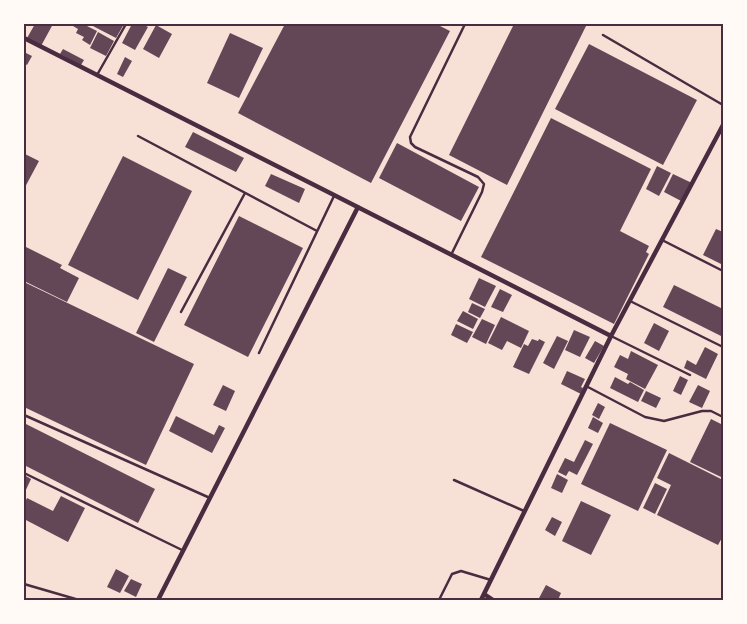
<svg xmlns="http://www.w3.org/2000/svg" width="747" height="624" font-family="Arial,sans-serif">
<rect width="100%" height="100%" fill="#f7e1d7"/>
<path fill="#644757" d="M35,24H53L41,46L27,38Z
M74,24H83L97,31L90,45L82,40L84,37L76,33L78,29L73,26Z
M89,24H124L116,38Z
M132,24H142L148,27L135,50L122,43Z
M285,24H436L450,31L371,183L238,113Z
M514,24H587L507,185L449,155Z
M156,25L172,34L159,58L143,49Z
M98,32L114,41L106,56L90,48Z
M230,33L263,48L239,98L207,83Z
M589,44L697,100L663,165L555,109Z
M63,49L84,60L81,65L60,54Z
M24,52L32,56L27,65L24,63Z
M125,57L132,61L123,77L117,74Z
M551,118L651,169L620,231L649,246L646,252L649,254L614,324L481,257Z
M193,132L244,158L236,172L185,147Z
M397,143L479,187L461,221L379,178Z
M25,154L39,161L24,189V157Z
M123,156L192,191L138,300L68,265Z
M657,166L671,173L659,196L646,189Z
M271,174L305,189L299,203L265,186Z
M673,174L692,183L683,202L664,192Z
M239,216L303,248L248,357L184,325Z
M716,229L723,232V265L703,255Z
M24,246L62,265L60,268L79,278L67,302L24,281Z
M168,268L187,277L154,342L136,333Z
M479,278L496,286L485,307L469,299Z
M24,282L194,364L146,465L24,407Z
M674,285L723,309V337L663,307Z
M500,289L512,295L503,312L491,307Z
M472,303L485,309L480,318L468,312Z
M463,311L478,319L473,329L457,321Z
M501,317L529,331L521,348L507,341L502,350L488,343Z
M482,319L495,325L486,344L472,337Z
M654,323L669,331L659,351L644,343Z
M456,324L473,332L467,343L451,335Z
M574,330L590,337L580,357L565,350Z
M557,336L568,341L554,369L543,363Z
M532,339L538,341L539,339L545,342L529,374L513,367L524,344L528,346Z
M595,341L604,346L594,363L585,358Z
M705,347L718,354L706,379L684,368L687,360L696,365Z
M631,351L658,365L645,389L626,379L628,374L614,367L620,355L628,359Z
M567,371L585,379L581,387L583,388L581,394L561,384Z
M680,376L688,380L681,395L673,391Z
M615,377L628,384L630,382L644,390L638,402L610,388Z
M223,385L235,391L226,411L213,405Z
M698,385L710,391L702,408L689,402Z
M646,391L661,398L656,408L641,401Z
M598,403L605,407L599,419L592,415Z
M176,416L214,435L219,425L225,428L212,453L169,431Z
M593,417L603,423L598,433L588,428Z
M711,419L723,425V478L690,462Z
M24,423L155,489L138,523L24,465Z
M610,423L667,450L638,511L581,484Z
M585,440L593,444L577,475L569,471L566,476L558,472L565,458L574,462Z
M669,453L723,480V536L718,545L657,515L671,485L657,478Z
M557,474L568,480L562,493L551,488Z
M24,475L31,479L24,494Z
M655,483L667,489L655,514L643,508Z
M61,496L85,508L68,542L24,519V504L27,498L53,511Z
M581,501L611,515L591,555L562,541Z
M552,517L562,522L555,536L545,530Z
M116,569L129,576L120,593L107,587Z
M131,579L142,584L136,597L124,591Z
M546,585L561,593L558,600H538Z"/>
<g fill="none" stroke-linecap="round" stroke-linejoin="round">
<path stroke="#4a2c40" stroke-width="2.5" d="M603,35L723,105
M97,75L126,24
M138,136L317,231
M662,240L723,271
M451,255L482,192L484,184L478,177L415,147L411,143L410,137L465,24
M630,301L723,347
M181,312L245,193
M611,336L690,375
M259,353L334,196
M586,386L645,417L664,421L702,411H711L723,417
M24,415L210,498
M24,473L182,550
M454,480L524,511
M24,584L79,600
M439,600L452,574L461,571L491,580"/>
<path stroke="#4a2c40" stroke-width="4.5" d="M24,38L334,195L611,336
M484,594L493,600
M158,600L358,207
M481,600L611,336L723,125"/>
</g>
<rect width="747" height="624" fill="none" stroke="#fffaf5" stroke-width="50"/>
<rect x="25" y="25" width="697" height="574" fill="none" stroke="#4a2c40" stroke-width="2"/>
</svg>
